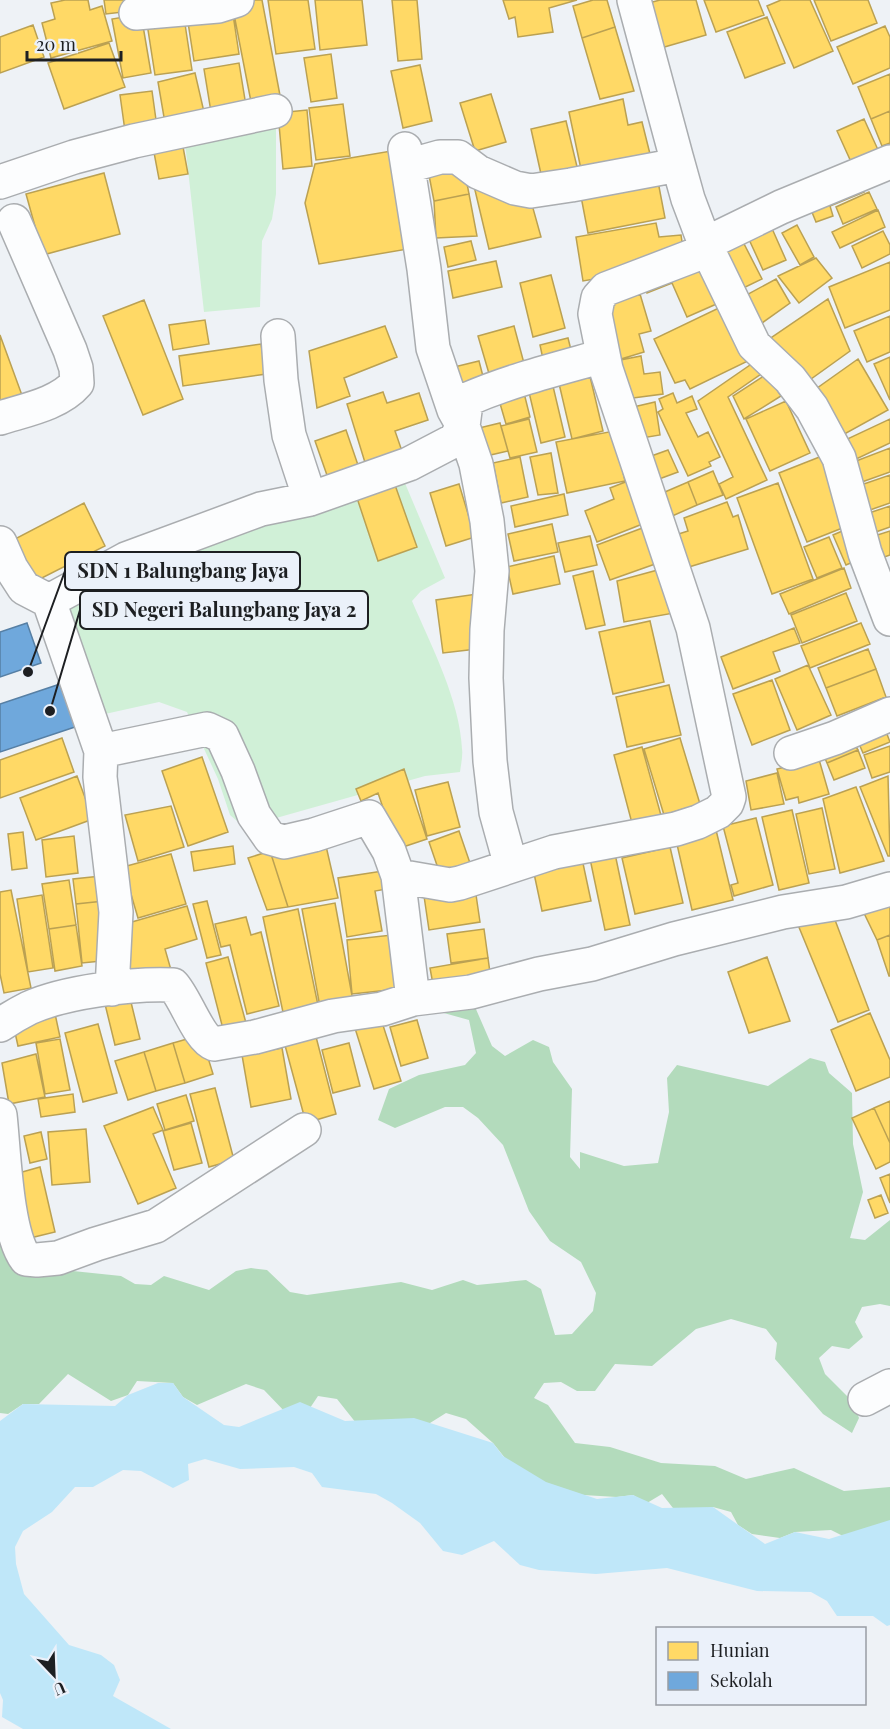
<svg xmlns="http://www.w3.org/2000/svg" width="890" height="1729" font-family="'Playfair Display',serif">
<rect width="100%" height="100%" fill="#eef2f6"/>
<path fill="#d0f0d7" d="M276,121V194L272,219L262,241L260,307L204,312L184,134Z
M399,469L445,578L421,591L412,601C431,645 460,701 462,749C463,756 461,764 460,772L425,776L244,827L230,815L218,779L187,712L159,702L105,714L57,605L113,578Z"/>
<path fill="#b3dbbc" d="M472,1000L492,1046L505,1056L533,1040L549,1047L553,1062L572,1089L570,1157L580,1169V1152L624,1166L658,1163L669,1112L667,1078L677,1065L768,1086L810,1058L825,1062L829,1073L852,1093L853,1144L863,1192L850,1238L865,1240L890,1220V1306L880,1304L862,1307L855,1322L863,1337L849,1349L832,1346L819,1358L825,1374L853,1402L859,1418L852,1433L823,1414L775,1359L777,1343L766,1329L731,1319L696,1329L652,1366L615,1364L595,1391H577L561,1382L544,1383L534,1398L548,1405L575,1443L610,1447L661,1463L715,1466L746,1479L794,1468L844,1491L890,1487V1531L847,1538L831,1530L795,1532L780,1538L752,1534L738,1525L731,1512L713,1507L690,1515L673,1508L662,1494L647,1503L633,1495L617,1497L566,1494L525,1483L493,1443L466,1419L446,1413L430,1423L360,1428L337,1399L318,1396L306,1414L288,1415L264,1390L246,1384L197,1405L183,1397L173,1383L137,1381L128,1395L111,1401L68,1374L39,1404H23L8,1414L0,1413V1240L73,1271L121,1276L135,1284L151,1285L164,1276L209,1290L236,1271L251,1268L267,1270L290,1292L307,1295L401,1282L432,1290L463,1280L477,1285L526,1280L541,1289L555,1335L572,1334L593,1311L596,1293L581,1262L550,1241L529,1211L503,1145L478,1118L463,1107H445L395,1128L378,1120L389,1089L419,1075L465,1065L476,1053L469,1020L433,1010Z"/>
<path fill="#bfe7f9" d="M158,1383H173L183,1397L224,1425L239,1427L300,1402L345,1421L414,1418L430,1423L493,1443L503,1456L546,1482L597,1499L633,1495L662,1508L713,1507L765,1544L795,1532L829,1539L890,1520V1625L887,1626L873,1616H837L827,1601L811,1592L757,1591L667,1568L596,1574L539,1570L520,1565L494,1541L462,1555L443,1551L420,1523L392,1503L376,1494L322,1487L312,1473L294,1467L240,1469L205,1459L188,1464L189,1480L173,1488L141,1471L123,1470L93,1487H75L52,1512L23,1531L15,1547L16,1564L24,1594L69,1645L101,1655L114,1665L120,1680L113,1696L171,1729H23L2,1717L3,1700L0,1693V1421L23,1404L115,1406L128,1395Z"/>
<path fill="#ffd966" stroke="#bba152" stroke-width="1.5" d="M65,0H88L90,10L102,6L112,41L51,58L42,23L55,19L51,3Z
M104,0H147L148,9L106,14Z
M252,0H262L282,106L253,112L232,4Z
M268,0H308L315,49L276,54Z
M315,0H362L367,45L320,50Z
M392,0H417L422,59L398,61Z
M503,0H577L549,8L553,32L518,37L515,17L509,19Z
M593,0H607L615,27L582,38L573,6Z
M660,0H696L706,35L654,50L641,5Z
M704,0H758L764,15L716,32Z
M781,0H810L833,51L794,68L767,6Z
M814,0H868L877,23L831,41Z
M232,8L239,54L194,61L187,16Z
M183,11L192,70L155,75L146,17Z
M141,14L151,73L123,78L112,19Z
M767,17L785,63L745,78L727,32Z
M33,25L44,57L0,73V37Z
M885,26L890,37V68L853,84L837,47Z
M615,27L634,91L600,99L582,38Z
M109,43L125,87L64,109L48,63Z
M331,54L337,98L311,102L304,58Z
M239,63L247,112L212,118L204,69Z
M420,65L432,121L403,128L391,71Z
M195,73L207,125L166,129L158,82Z
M890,74V111L871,119L858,87Z
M152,91L157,127L125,131L120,95Z
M491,94L506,142L475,151L460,103Z
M623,99L628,125L642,122L651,158L582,174L569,112Z
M343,104L350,156L316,160L309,108Z
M307,110L312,166L283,169L278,113Z
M890,111V143L882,146L871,119Z
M864,119L879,152L852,164L837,131Z
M566,121L579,175L543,183L531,129Z
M181,136L188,174L159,179L152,142Z
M397,150L408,249L319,264L305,203L315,164Z
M463,163L469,194L434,201L428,170Z
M656,171L665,218L588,233L579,186Z
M104,173L120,234L43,255L26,194Z
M858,179L864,192L830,206L833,216L816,222L807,200Z
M474,186L531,201L541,237L489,249Z
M869,192L877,209L843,224L836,207Z
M469,194L477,236L436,238L434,201Z
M878,210L885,227L840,248L832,232Z
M656,223L659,237L681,235L684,255L664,267L583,281L576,237Z
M770,224L786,260L763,270L747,235Z
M797,225L814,257L800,265L782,233Z
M883,231L890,245V254L862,268L852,246Z
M739,234L762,279L733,293L711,247Z
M471,241L476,260L448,267L444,247Z
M816,258L832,278L799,303L778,276Z
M496,261L502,287L453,298L448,271Z
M890,262V310L845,328L829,287Z
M703,264L721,302L687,317L672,283L647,293L645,286Z
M551,275L565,328L533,337L520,283Z
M776,279L790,303L755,328L739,299Z
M640,294L651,331L639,334L644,352L621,359L608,305Z
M828,299L850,351L804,384L765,342Z
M144,300L183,399L143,415L103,316Z
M725,305L750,360L690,389L685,380L675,383L654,339Z
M890,316V352L867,362L854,331Z
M205,320L209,344L173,350L169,325Z
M385,326L397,357L344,378L350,396L317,408L309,351Z
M514,326L525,367L490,377L478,336Z
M0,335L23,398L0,407Z
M568,338L573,358L544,364L540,345Z
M261,344L266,374L183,386L179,356Z
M641,356L644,374L660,372L663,394L618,400L610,362Z
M890,357V400L874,364Z
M858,359L888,410L839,437L813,391Z
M479,361L485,384L456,391L450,368Z
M753,363L761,374L728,397L767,480L726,499L719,484L733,477L698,401Z
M588,368L603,431L572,439L557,375Z
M767,374L781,396L744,419L733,396Z
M552,382L565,437L541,443L528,388Z
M383,392L387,403L419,393L428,420L395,431L404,457L367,469L347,404Z
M524,393L530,417L506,424L499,400Z
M673,393L677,403L692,396L697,409L686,413L698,437L708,432L720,457L709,462L711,466L688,476L658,412L663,409L659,399Z
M786,401L810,453L770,471L746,419Z
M655,402L660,435L642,438L629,408Z
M529,419L537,452L510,458L501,426Z
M890,419V443L852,461L843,441Z
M500,423L508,451L486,456L479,428Z
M346,430L359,468L328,478L315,441Z
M614,431L625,481L567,493L556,442Z
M890,448V472L859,483L851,463Z
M668,450L678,472L651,482L643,459Z
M551,453L558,493L538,495L530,457Z
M827,454L850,525L807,542L779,473Z
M520,457L528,497L501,503L493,463Z
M713,471L723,495L697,505L688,482Z
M890,475V503L867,511L858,486Z
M628,481L645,523L597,542L585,511L614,499L610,488Z
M688,482L697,505L661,521L651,498Z
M778,483L813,579L772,594L737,498Z
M459,484L475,537L446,546L430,493Z
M395,485L417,547L378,561L357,498Z
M564,494L568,515L515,527L511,506Z
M727,502L733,517L738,515L748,549L679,570L669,537L688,531L684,518Z
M84,503L105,546L34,582L13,540Z
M890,506V527L873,533L866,514Z
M552,524L558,552L514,561L508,534Z
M645,527L658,563L610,580L597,545Z
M847,529L860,559L846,565L833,535Z
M890,531V555L876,560L868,538Z
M590,536L597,565L565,572L558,543Z
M829,537L842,568L817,578L804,547Z
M554,556L560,584L513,594L507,567Z
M665,568L674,613L624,622L617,581Z
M844,568L851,588L789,614L780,594Z
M593,571L605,625L586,629L573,576Z
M846,593L857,621L802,643L791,615Z
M477,594L485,648L443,653L436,600Z
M650,621L664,682L613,694L599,632Z
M861,623L870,644L810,668L801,646Z
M794,628L800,643L773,652L780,671L733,689L721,657Z
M868,649L876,669L826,688L818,668Z
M808,665L831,715L797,730L775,679Z
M876,669L886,697L837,716L826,688Z
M772,680L790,730L752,745L733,694Z
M669,685L681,735L627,747L616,697Z
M882,721L890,742L863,753L854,732Z
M850,737L858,750L827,763L821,749Z
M62,738L74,772L0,798V760Z
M680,738L700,804L664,815L644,749Z
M890,746V772L872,778L864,755Z
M642,747L662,819L633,827L614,755Z
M816,749L829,794L799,803L798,797L786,800L777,769L789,766Z
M858,750L865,768L834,780L827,763Z
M202,757L228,832L188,846L162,771Z
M404,769L427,839L397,849L378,793L361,801L356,789Z
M777,773L784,804L751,810L746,781Z
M77,776L93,819L36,840L20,798Z
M888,776L890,856H888L860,787Z
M448,782L460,827L427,836L415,790Z
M856,787L884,861L840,873L823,799Z
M171,806L184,847L138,861L125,815Z
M822,808L835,869L809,874L796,814Z
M792,810L809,883L779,890L762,817Z
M756,818L773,885L734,896L731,885L738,883L723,826Z
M716,830L733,900L692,910L676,840Z
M459,831L471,866L441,877L429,842Z
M23,832L27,868L12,870L8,834Z
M323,833L338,898L288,907L270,851Z
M74,836L78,873L46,877L42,840Z
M233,846L235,864L194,871L191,852Z
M670,847L683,903L635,914L622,858Z
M614,849L630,925L605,930L589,854Z
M270,851L288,907L267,910L248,858Z
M171,854L186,904L138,918L123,867Z
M581,854L591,901L542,911L532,864Z
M389,870L392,888L375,891L382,931L347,937L338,878Z
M101,876L104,901L76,904L73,879Z
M69,880L76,925L49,929L42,884Z
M475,888L480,922L429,930L424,896Z
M11,890L31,988L4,993L0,974V892Z
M42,895L53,968L28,972L17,899Z
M890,897V935L877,940L861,907Z
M104,901L111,960L82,963L76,904Z
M207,901L221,955L207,958L193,904Z
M335,903L353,1001L320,1007L302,909Z
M187,906L197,939L165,949L171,970L134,982L118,926Z
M298,909L319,1010L284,1017L263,917Z
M832,912L869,1010L838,1022L796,920Z
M246,917L251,935L261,932L279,1006L247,1014L230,945L221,947L215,924Z
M76,925L82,966L55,971L49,929Z
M484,929L488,958L451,963L447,934Z
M392,935L398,989L352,994L347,940Z
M890,935V976H889L877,940Z
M228,957L246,1023L223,1029L206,963Z
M767,957L790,1021L749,1033L728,972Z
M488,958L491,980L434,990L430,968Z
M129,994L140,1039L115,1045L104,1000Z
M54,1009L60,1037L18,1046L12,1019Z
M870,1013L890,1060V1077L856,1091L831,1030Z
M380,1016L401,1081L374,1089L354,1025Z
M417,1020L428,1058L401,1066L390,1027Z
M98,1024L117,1093L83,1102L65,1033Z
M314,1029L336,1114L306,1123L283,1038Z
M201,1035L213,1074L185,1083L173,1043Z
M60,1039L70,1090L45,1094L36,1043Z
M173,1043L185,1083L156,1091L144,1052Z
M349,1043L360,1086L333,1093L322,1050Z
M282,1048L291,1099L251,1107L242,1055Z
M144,1052L156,1091L128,1100L115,1061Z
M36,1054L45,1097L9,1104L2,1063Z
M215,1088L234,1160L209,1167L190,1094Z
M73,1094L75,1112L41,1117L38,1099Z
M186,1095L194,1121L165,1130L157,1104Z
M890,1101V1143L874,1108Z
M153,1107L163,1130L153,1134L176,1188L138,1204L104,1126Z
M874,1108L890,1143V1162L876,1169L852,1118Z
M191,1123L202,1163L174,1170L163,1131Z
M86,1129L90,1182L52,1185L48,1132Z
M41,1132L47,1159L30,1163L24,1136Z
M40,1167L55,1232L30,1238L15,1174Z
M890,1174V1203L880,1178Z
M881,1195L888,1213L875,1218L868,1200Z"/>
<path fill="#6fa8dc" stroke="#567fa4" stroke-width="1.5" d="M27,623L41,663L0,677V632Z
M60,684L75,727L0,752V704Z"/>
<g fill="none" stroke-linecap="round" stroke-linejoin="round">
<g stroke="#aaadb0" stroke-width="36">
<path id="minor" d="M634,0L676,156L688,199L705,244L754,345L790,379L812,408L839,458L865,553L890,619
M136,13L218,6L237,0
M405,149L424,269L433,348L454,410L463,426L476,464L487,521L492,571L487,630L486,678L490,761L496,812L511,866
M408,166L440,157H458L478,172L515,188L531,191L571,185L678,165
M0,182L74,157L134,141L275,111
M705,244L781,207L890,162
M278,336L281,380L289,435L310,499
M0,418C25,410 59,404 77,383L76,368L70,350L14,221
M0,543L11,568L24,588L49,601L101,751L100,777L116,912L112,989
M49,601L126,559L261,509L310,499L409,464L455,440L463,426L466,403L468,399C512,380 557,369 603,356
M101,751L207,729L222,736L238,771L254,815L270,838L284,842L314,835L369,817L389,851L398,876L450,885L460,883L554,852L676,829L698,822L718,812L727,803L729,797L693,628L606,369L595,314L598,298L606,289L708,250
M791,753L835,738L890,714
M398,876L413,999
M0,1025C9,1019 19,1013 29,1008C64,992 134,983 173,985C186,999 198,1038 214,1044L255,1037L333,1016L382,1009L413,999L471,992L539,974L592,964L674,939L783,912L846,902L890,889
M0,1115C4,1150 6,1233 26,1259L37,1260L58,1258L96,1244L156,1226L304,1130
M865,1399L890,1386"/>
</g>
<use href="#minor" stroke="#fcfdfe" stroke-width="33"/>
</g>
<path fill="none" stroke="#1d1f22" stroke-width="2" d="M28 672L65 571M50 711L80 610"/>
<g fill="#1d1f22" stroke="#ebf1fa" stroke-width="2">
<circle cx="28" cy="672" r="6"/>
<circle cx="50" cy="711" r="6"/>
</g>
<g fill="#ebf1fa" stroke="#1d1f22" stroke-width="2">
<rect x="65" y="552" width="235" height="38" rx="6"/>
<rect x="80" y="591" width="288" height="38" rx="6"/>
</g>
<g font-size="20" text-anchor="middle" font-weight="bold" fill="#1d1f22">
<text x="183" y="578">SDN 1 Balungbang Jaya</text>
<text x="224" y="617">SD Negeri Balungbang Jaya 2</text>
</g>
<rect x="656" y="1627" width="210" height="78" fill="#ebf1fa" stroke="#999da4" stroke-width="1.5"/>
<rect x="668" y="1642" width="30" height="18" fill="#ffd966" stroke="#999da4" stroke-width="1.5"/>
<text x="710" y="1657" font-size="18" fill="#1d1f22">Hunian</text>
<rect x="668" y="1672" width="30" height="18" fill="#6fa8dc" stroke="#999da4" stroke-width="1.5"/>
<text x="710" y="1687" font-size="18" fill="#1d1f22">Sekolah</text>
<g transform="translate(54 1675) rotate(157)" stroke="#ebf1fa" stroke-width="4.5" paint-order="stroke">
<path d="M0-4.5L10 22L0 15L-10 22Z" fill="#1d1f22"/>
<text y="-9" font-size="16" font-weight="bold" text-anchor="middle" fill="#1d1f22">U</text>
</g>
<path d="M27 51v9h94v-9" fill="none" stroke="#1d1f22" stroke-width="3"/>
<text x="36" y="51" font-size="18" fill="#1d1f22" stroke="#ebf1fa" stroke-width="4.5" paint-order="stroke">20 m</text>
</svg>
